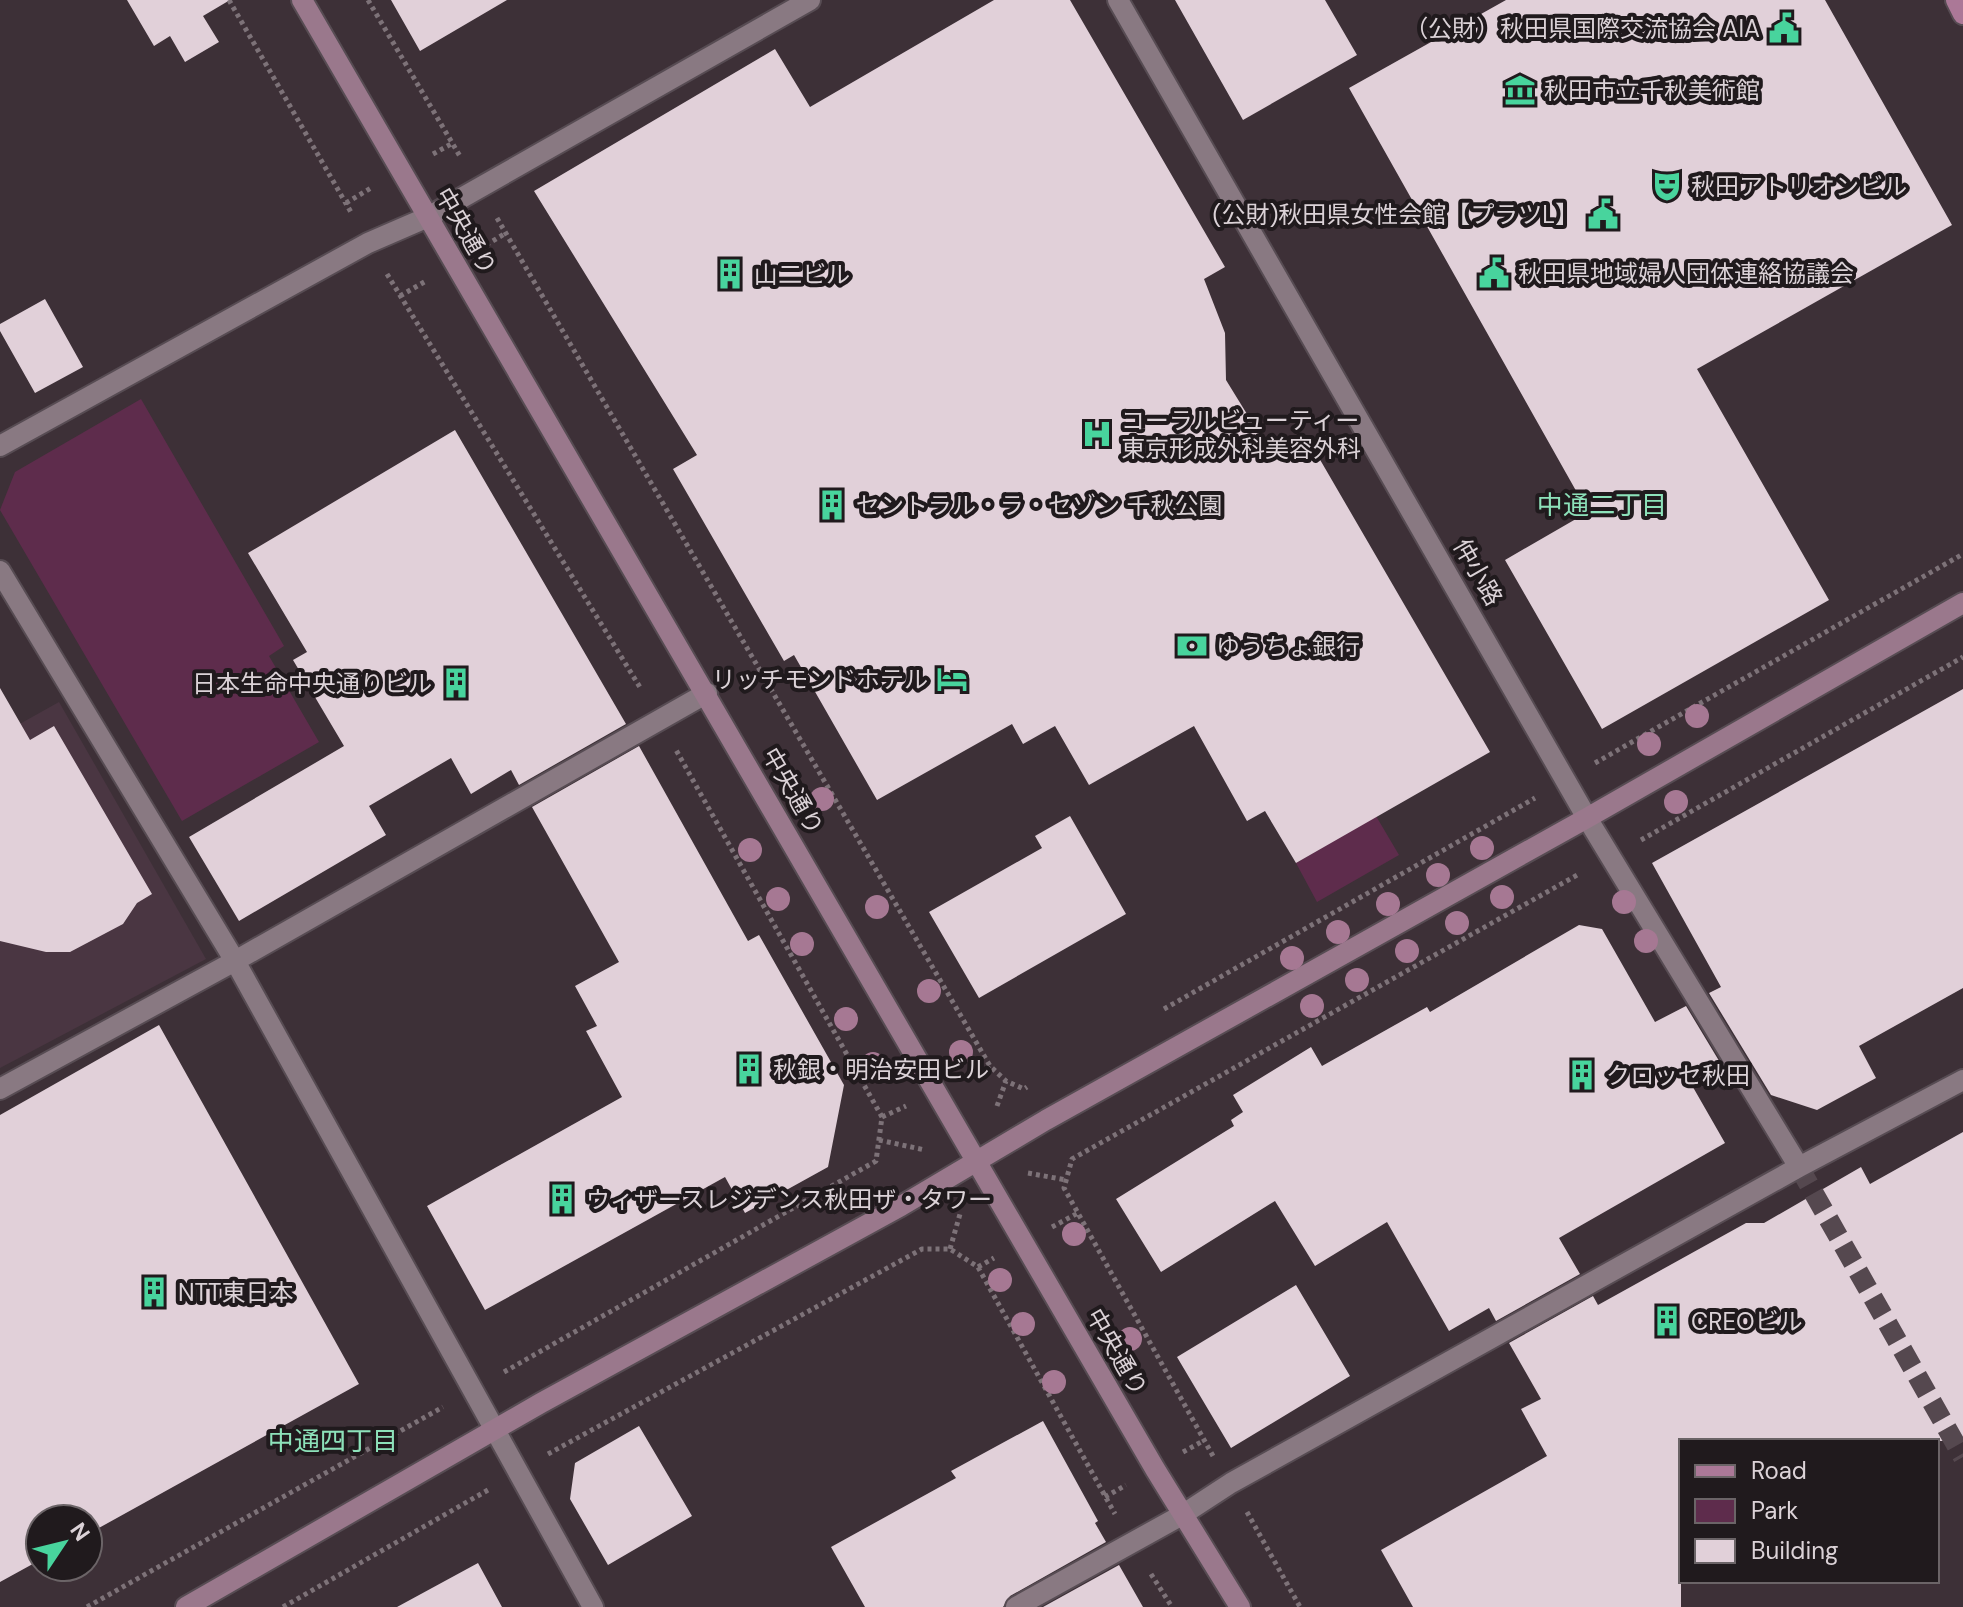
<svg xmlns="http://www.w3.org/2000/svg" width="1963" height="1607" font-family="'DM Sans','Noto Sans JP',sans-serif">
<rect width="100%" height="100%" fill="#3d3037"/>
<path fill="#4a3642" d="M59,702L206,959L0,1068V735Z"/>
<path fill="#5e2c4c" d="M141,399L284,646L269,656L319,742L182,821L0,510L15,472Z
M1376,816L1399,855L1317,902L1296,863Z"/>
<path fill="#e1d0d9" d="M127,0H230L203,16L219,42L185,62L170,36L154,46Z
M391,0H507L420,51Z
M994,0H1070L1225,267L1204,279L1225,333L1226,380L1274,458L1308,439L1490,752L1296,863L1265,811L1247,821L1194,726L1089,785L1055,726L1023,744L1012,724L877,800L794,655L784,661L673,469L697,455L534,191L775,49L810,107Z
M1175,0H1325L1357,55L1243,120Z
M1506,0H1825L1952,225L1697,369L1829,600L1602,729L1505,560L1588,512L1349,88Z
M45,299L83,367L35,393L0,331V324Z
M455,430L626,724L519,785L511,770L471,794L451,758L369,806L386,835L239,921L189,837L344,746L293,660L307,652L248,553Z
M0,688L30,740L54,726L152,894L137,903L123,924L70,952H46L0,941Z
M1963,689V988L1859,1046L1876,1078L1817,1110L1771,1095L1709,993L1721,987L1652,863Z
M639,746L748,941L759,935L844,1085L828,1167L745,1213L725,1177L485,1310L427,1206L622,1097L586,1031L597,1026L575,986L619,962L532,807Z
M1070,816L1126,914L979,998L929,912L1042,848L1035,836Z
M1579,925L1602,929L1655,1022L1686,1006L1733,1084L1682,1068L1725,1143L1559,1238L1580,1274L1496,1321L1489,1308L1449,1331L1387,1222L1315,1266L1275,1201L1161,1272L1116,1199L1234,1126L1231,1120L1243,1112L1233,1095L1311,1047L1322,1066L1427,1007L1430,1012Z
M159,1025L359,1384L88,1534V1519H40V1560L0,1582V1115Z
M1963,1132V1441H1681V1607H1413L1381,1550L1547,1456L1521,1409L1541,1399L1509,1343L1593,1296L1598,1305L1746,1223H1764L1861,1167L1870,1184Z
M1296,1285L1350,1376L1231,1448L1177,1357Z
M1043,1421L1098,1521L1095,1523L1106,1542L1010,1596L1003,1607H865L831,1547L956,1478L951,1471Z
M639,1426L692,1516L608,1565L570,1499L575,1463Z
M478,1563L502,1607H397Z
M1119,1565L1143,1607H1043Z"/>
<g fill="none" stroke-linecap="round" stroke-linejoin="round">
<path stroke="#55484f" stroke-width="20" stroke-dasharray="20 10" stroke-linecap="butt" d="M1799,1167L1963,1457"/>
<g stroke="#574c53" stroke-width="24">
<path id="street" d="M1118,0L1587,818L1799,1167
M0,446L368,243L428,217L810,0
M0,571L235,961L593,1607
M0,1089L235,961L707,693
M1016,1607L1182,1515L1231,1483L1799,1167L1963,1080"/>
</g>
<g stroke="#574c53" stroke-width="24">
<path id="secondary" d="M302,0L1155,1469L1240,1607
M186,1607L541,1403L901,1206L1046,1120L1587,818L1963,603"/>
</g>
<g stroke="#574c53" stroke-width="24">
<path id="primary" d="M1956,0L1963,14"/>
</g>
<path stroke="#7d7278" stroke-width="5" stroke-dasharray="4 4" stroke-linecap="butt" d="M229,0L352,214
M368,0L461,158
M433,154L453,143
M346,203L371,188
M497,218L990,1066L1006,1081L1024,1089L1027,1087
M486,245L506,233
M387,274L641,689
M400,296L426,281
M1595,763L1963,554
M1641,840L1963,657
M1164,1009L1535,798
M966,1078L990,1066
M997,1106L1006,1081
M882,1117L906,1106
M879,1140L925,1150
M1028,1173L1066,1180
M1052,1227L1078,1213
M950,1249L960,1214
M978,1267L994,1258
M504,1372L876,1161L882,1117L676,750
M1183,1452L1203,1441
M548,1454L922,1249H950L978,1267L1115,1514
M1213,1456L1064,1188L1072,1159L1579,874
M1105,1497L1126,1485
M1247,1512L1300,1607
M1151,1574L1172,1607
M87,1607L443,1407
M283,1607L488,1490"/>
<use href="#street" stroke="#897982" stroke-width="20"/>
<use href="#secondary" stroke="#9a788c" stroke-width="20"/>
<use href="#primary" stroke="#ab7897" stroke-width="20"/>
</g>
<g fill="#a67893">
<circle cx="1697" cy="716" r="12"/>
<circle cx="1649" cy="744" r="12"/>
<circle cx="822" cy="799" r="12"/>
<circle cx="1676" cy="802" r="12"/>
<circle cx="1482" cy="848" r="12"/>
<circle cx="750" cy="850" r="12"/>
<circle cx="1438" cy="875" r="12"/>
<circle cx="1502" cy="897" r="12"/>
<circle cx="778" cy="899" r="12"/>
<circle cx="1624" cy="902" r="12"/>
<circle cx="1388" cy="904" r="12"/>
<circle cx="877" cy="907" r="12"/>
<circle cx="1457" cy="923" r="12"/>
<circle cx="1338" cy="932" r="12"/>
<circle cx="1646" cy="941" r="12"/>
<circle cx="802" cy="944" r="12"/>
<circle cx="1407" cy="951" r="12"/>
<circle cx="1292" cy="958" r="12"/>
<circle cx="1357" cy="980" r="12"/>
<circle cx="929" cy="991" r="12"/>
<circle cx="1312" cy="1006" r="12"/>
<circle cx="846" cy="1019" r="12"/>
<circle cx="961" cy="1052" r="12"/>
<circle cx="873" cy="1064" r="12"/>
<circle cx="1074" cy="1234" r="12"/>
<circle cx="1000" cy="1280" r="12"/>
<circle cx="1023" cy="1324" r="12"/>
<circle cx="1130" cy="1339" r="12"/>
<circle cx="1054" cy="1382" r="12"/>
</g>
<defs>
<g id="civic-bare" transform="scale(2.4)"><path d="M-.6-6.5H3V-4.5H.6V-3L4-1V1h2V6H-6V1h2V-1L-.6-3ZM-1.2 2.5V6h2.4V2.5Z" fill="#48d49d" stroke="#201a1d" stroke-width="2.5" paint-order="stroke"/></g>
<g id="museum-bare" transform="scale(2.4)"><path d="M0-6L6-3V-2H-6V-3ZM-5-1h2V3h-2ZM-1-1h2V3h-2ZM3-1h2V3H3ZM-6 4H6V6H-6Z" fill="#48d49d" stroke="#201a1d" stroke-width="2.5" paint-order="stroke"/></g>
<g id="theatre-bare" transform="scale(2.4)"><path d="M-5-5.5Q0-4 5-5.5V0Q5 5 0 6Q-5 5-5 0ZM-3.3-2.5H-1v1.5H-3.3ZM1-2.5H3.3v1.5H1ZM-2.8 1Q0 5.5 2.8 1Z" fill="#48d49d" stroke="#201a1d" stroke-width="2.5" paint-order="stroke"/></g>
<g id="building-bare" transform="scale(2.4)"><path d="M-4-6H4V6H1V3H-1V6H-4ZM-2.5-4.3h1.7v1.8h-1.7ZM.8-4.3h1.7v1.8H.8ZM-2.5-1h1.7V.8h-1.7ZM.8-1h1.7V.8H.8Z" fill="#48d49d" stroke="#201a1d" stroke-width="2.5" paint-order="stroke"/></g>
<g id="hospital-bare" transform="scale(2.4)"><path d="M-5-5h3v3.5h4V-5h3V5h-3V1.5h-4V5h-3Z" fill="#48d49d" stroke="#201a1d" stroke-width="2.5" paint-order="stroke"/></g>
<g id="bank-bare" transform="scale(2.4)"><path d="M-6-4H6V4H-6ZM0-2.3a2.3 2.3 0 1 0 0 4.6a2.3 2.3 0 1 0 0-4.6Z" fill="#48d49d" stroke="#201a1d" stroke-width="2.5" paint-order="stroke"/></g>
<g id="hotel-bare" transform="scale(2.4)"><path d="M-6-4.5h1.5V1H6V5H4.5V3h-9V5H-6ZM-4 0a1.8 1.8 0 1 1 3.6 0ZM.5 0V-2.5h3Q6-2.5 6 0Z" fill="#48d49d" stroke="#201a1d" stroke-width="2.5" paint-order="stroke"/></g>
</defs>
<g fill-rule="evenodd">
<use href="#civic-bare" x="1784" y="28"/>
<use href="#museum-bare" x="1520" y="90"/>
<use href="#theatre-bare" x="1667" y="186"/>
<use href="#civic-bare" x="1603" y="214"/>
<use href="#civic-bare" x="1494" y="273"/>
<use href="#building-bare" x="730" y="274"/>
<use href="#hospital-bare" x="1097" y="434"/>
<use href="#building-bare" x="832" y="505"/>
<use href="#bank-bare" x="1192" y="646"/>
<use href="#hotel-bare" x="952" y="679"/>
<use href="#building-bare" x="456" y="683"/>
<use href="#building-bare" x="749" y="1069"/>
<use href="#building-bare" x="1582" y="1075"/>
<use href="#building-bare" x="562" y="1199"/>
<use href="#building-bare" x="154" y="1292"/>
<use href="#building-bare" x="1667" y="1321"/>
</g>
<g text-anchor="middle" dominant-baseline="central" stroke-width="8" stroke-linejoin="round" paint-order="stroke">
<g font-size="24" fill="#dbd2d7" stroke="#201a1d" text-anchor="start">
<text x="1760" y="28" text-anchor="end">（公財）秋田県国際交流協会 AIA</text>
<text x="1544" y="90">秋田市立千秋美術館</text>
<text x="1691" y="186">秋田アトリオンビル</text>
<text x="1579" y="214" text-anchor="end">(公財)秋田県女性会館【プラツL】</text>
<text x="1518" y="273">秋田県地域婦人団体連絡協議会</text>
<text x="754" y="274">山二ビル</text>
<text x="1121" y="420">コーラルビューティー<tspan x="1121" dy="28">東京形成外科美容外科</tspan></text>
<text x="856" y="505">セントラル・ラ・セゾン 千秋公園</text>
<text x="1216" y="646">ゆうちょ銀行</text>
<text x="928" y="679" text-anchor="end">リッチモンドホテル</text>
<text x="432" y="683" text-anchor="end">日本生命中央通りビル</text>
<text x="773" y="1069">秋銀・明治安田ビル</text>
<text x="1606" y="1075">クロッセ秋田</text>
<text x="586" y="1199">ウィザースレジデンス秋田ザ・タワー</text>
<text x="178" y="1292">NTT東日本</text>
<text x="1691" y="1321">CREOビル</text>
</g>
<g font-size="24" fill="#dbd2d7" stroke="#201a1d">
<text transform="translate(466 231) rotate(60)">中央通り</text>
<text transform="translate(1478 572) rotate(60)">仲小路</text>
<text transform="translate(793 791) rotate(60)">中央通り</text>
<text transform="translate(1117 1352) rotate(60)">中央通り</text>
</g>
<g font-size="26" fill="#8de2ba" stroke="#201a1d">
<text x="1602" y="505">中通二丁目</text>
<text x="333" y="1441">中通四丁目</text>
</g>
</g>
<rect x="1679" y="1439" width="260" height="144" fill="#201a1d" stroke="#6b6467" stroke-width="2"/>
<rect x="1695" y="1465" width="40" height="12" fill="#ab7897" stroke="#6b6467" stroke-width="2"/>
<text x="1751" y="1479" font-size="24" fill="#dbd2d7">Road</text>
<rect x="1695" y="1499" width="40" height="24" fill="#5e2c4c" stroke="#6b6467" stroke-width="2"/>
<text x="1751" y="1519" font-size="24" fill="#dbd2d7">Park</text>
<rect x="1695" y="1539" width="40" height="24" fill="#e1d0d9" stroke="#6b6467" stroke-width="2"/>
<text x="1751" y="1559" font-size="24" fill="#dbd2d7">Building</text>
<g transform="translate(64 1543) rotate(55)"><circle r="38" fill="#201a1d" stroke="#6b6467" stroke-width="2"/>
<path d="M0-6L14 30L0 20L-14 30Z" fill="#48d49d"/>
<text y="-12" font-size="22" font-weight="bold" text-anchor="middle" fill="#dbd2d7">N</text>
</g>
</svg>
